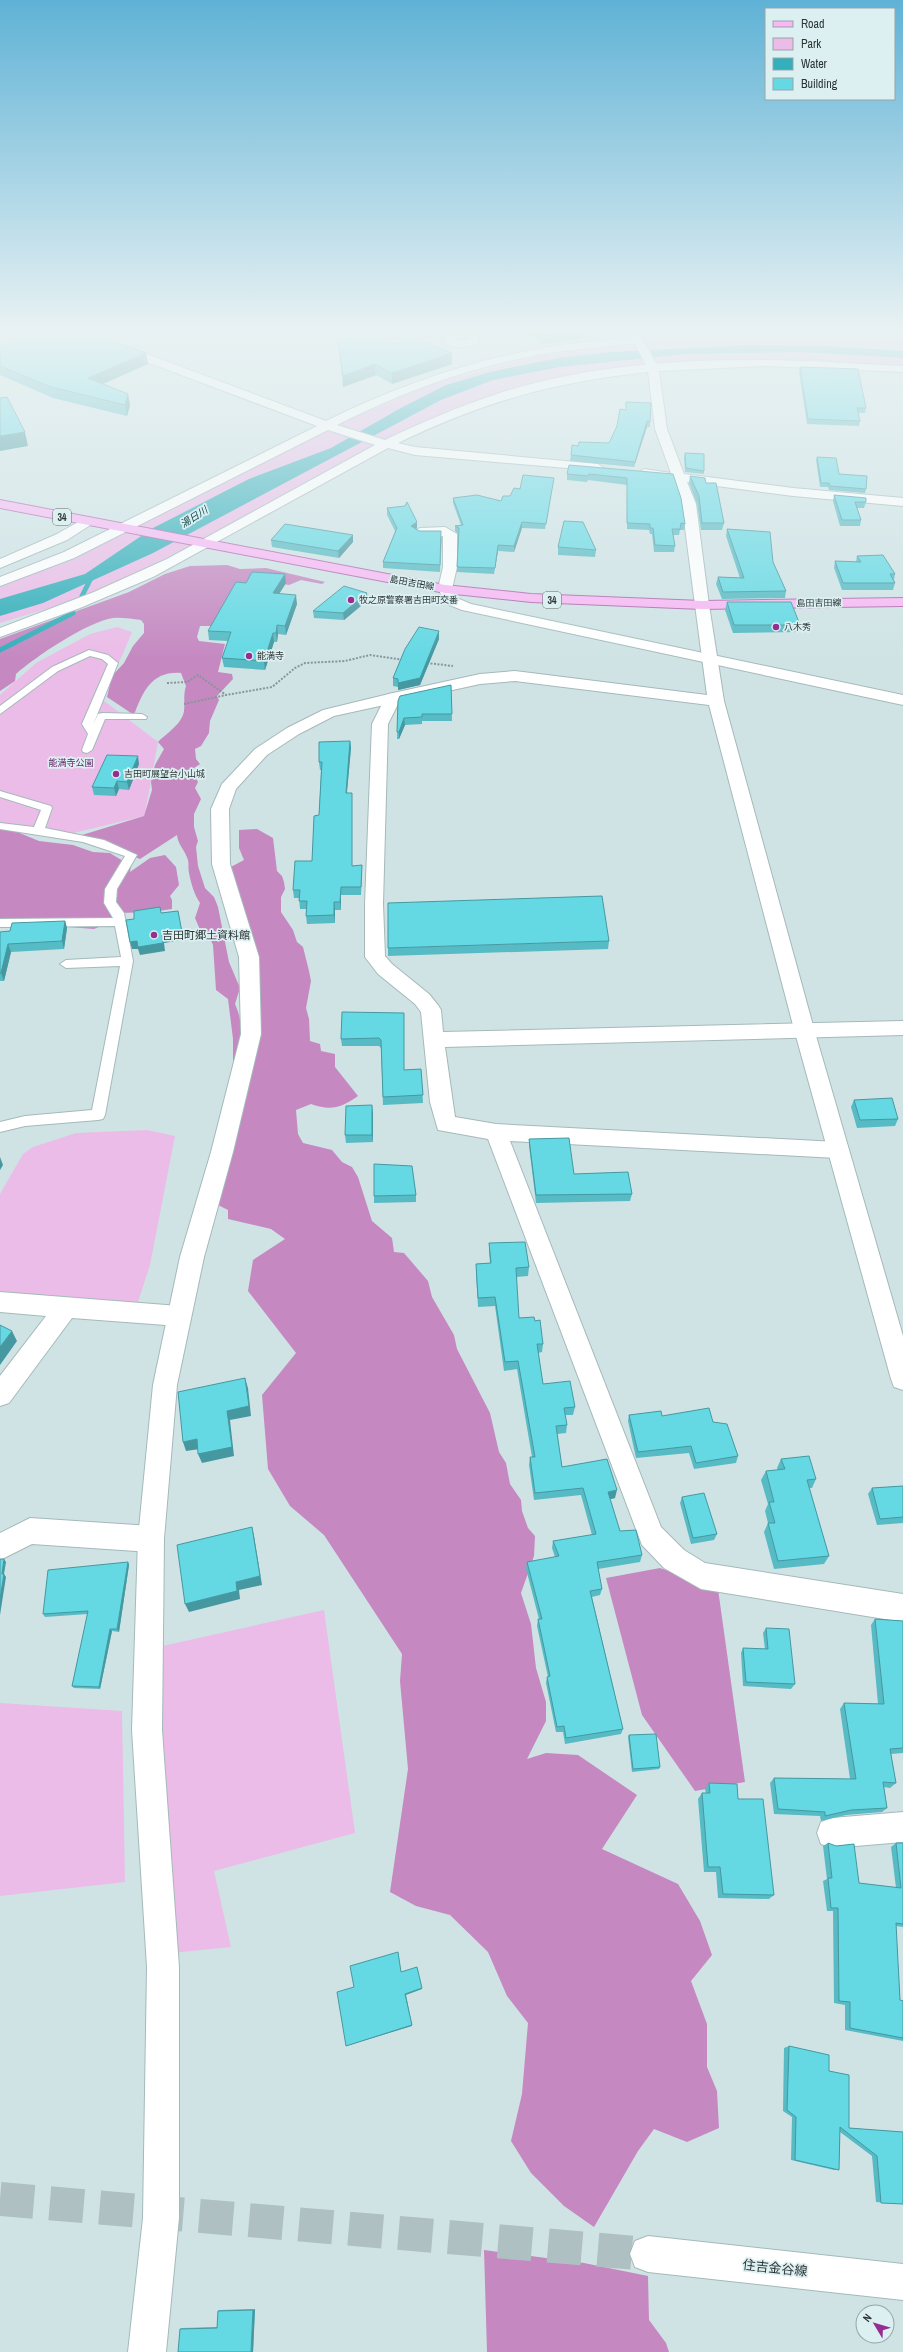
<svg xmlns="http://www.w3.org/2000/svg" width="903" height="2352" font-family="'Archivo Narrow','Noto Sans JP',sans-serif">
<rect width="100%" height="100%" fill="#cfe3e5"/>
<path fill="#ebbce8" d="M800,335L903,336V365L754,361L623,370L520,386L384,444L99,593L0,623V583L64,563L296,442L435,383L573,347L657,336Z
M117,627L132,632L122,656L99,697L158,742L145,813L144,816L61,836L0,822V695L36,663L90,634Z
M147,1130L175,1136L150,1265L137,1305L0,1292V1194L23,1154L33,1147L76,1133Z
M324,1610L355,1833L214,1871L231,1947L172,1953L149,1649Z
M0,1703L122,1711L125,1882L0,1896Z"/>
<path fill="#c588c1" d="M227,565L240,569L266,568L325,582L322,584L301,580L289,585L283,584L232,626H200L197,637L199,641L225,644L218,672L232,674L233,679L217,696L219,700L210,721L209,733L201,746L195,749L196,759L200,764L191,770L198,782L195,788L201,799L194,814V827L198,841L196,847L198,866L205,888L214,897L218,907L229,962L240,988L235,1004C244,1023 243,1046 233,1064V1039L228,999L216,990L213,945L209,936L201,932L195,918L200,903C194,894 191,883 189,873C188,869 189,865 188,860C185,850 178,845 177,835L140,859L82,835L144,816L152,790L151,782L155,765L164,749L158,742C167,733 182,724 184,711C185,702 183,695 186,686L181,673C152,671 143,691 134,715L107,697L112,676L124,663L133,646L144,633V624L141,620C132,619 122,617 113,618C87,622 35,657 16,674L15,681L0,691V639L129,592L165,574L190,566Z
M0,825L39,841L73,845L93,852L110,853L131,866L130,872L150,858L165,855L176,867L179,885L170,896L172,900V909L152,912L119,913L117,924H106L94,929L42,925L0,927Z
M257,829L273,838L277,871L282,876L284,882L285,889L281,897V912L293,930L297,942L303,947L309,971L311,981L306,1008L309,1019L310,1041L320,1044L321,1051L335,1054V1067L358,1096C341,1108 331,1111 311,1104L296,1110L298,1134L303,1143L332,1150L342,1162L352,1167L358,1177L372,1221L392,1238L394,1252L404,1253L428,1281L432,1297L454,1335L457,1349L490,1413L499,1452L506,1463L510,1484L521,1500L522,1511L528,1528L535,1536L534,1556L521,1593L531,1624L536,1668L546,1702V1721L527,1759L546,1753L578,1755L637,1795L602,1849L678,1884L700,1921L712,1955L691,1981L707,2024V2067L717,2091L719,2128L687,2142L654,2129L638,2151L594,2227L564,2206L531,2173L511,2141L522,2094L528,2023L507,1996L488,1952L450,1915L416,1906L390,1892L408,1769L400,1681L402,1654L324,1535L290,1506L268,1469L262,1395L296,1353L248,1291L253,1260L285,1239L271,1229L228,1219V1210L212,1202L253,1015L227,869L244,860L239,848V830Z
M660,1568L718,1589L745,1782L695,1791L642,1715L606,1578Z
M484,2250L584,2263L648,2276L649,2320L666,2343L669,2352H487Z"/>
<path fill="#32afba" d="M748,345L826,346L903,351V358L800,352L685,354L560,367L493,380L441,400L153,553L43,603L0,616V599L85,574L153,528L249,479L331,448L399,409L446,385L494,371L558,358L611,352Z"/>
<g fill="none" stroke-linecap="round" stroke-linejoin="round">
<path stroke="#32afba" stroke-width="5" d="M82,596L92,576
M0,650L73,613"/>
<path stroke="#afc0c2" stroke-width="34" stroke-dasharray="34 16" stroke-linecap="butt" d="M0,2199L648,2254"/>
<g stroke="#a5b9ba" stroke-width="2">
<path id="lane" d="M89,650L108,655L118,663L93,725L98,714L102,713L142,714L147,717L146,719H105L92,750L87,753L83,752L82,750L88,734L82,724L108,664L102,659L90,656L58,671L0,714V706L52,667Z
M0,791L51,806L52,808L45,828L104,840L137,855L117,889L116,902L124,913L133,961L105,1115L103,1119L98,1120L25,1126L0,1132V1122L25,1116L92,1110L120,966L66,968L60,964L66,960L121,957L115,926L0,927V919L113,918L104,903L105,889L125,856L83,842L0,829V823L34,827L41,810L0,797Z"/>
</g>
<g stroke="#a5b9ba" stroke-width="2">
<path id="street" d="M78,332H88L326,421C395,387 466,362 542,348C574,342 607,340 639,337L644,340L639,343C607,347 574,349 543,354C470,367 402,392 337,425L385,440C422,422 460,406 500,393C583,366 677,359 764,360C810,360 857,364 903,366V372L764,366L659,371L667,429L684,474L793,488L903,498V506L793,496L687,482L696,504L709,605L702,609L697,608L695,605L682,504L674,481L644,477L638,473L644,469L671,473L655,429L648,372C553,382 483,402 398,443L415,447L598,464L604,468L602,471L415,455L388,448L153,577L80,608L0,637V628L94,592L167,559L375,445L328,430L74,558L0,586V577L64,552L317,426L80,337Z
M456,332H475L480,338L477,344C466,347 450,350 443,341L446,334ZM468,337L469,339L454,340Z
M87,517L92,518L94,521L92,524L67,540L0,568V559L57,534Z
M445,527L457,534V567L452,589L457,598L471,604L903,695V705L462,610L447,604L438,589L443,567V536H420L413,532L420,528Z
M393,693L399,695L401,698L388,724L383,904L385,956L392,964L429,994L438,1005L441,1010L443,1032L903,1021V1035L445,1047L455,1117L496,1124L837,1142L845,1144L848,1150L845,1156L837,1158L510,1141L661,1527L684,1550L705,1563L903,1594V1622L701,1589L664,1568L642,1545L488,1139L438,1130L430,1102L421,1012L415,1004L378,974L365,957V904L372,724L385,698L387,695Z
M0,1292L179,1306L187,1309L191,1316L187,1323L179,1326L72,1318L9,1403L0,1406V1376L46,1316L0,1312Z
M30,1518L151,1526L160,1530L164,1539L160,1548L151,1552L32,1544L0,1560V1533Z
M903,1812V1842L832,1848L821,1844L817,1833L821,1822L832,1818Z"/>
</g>
<g stroke="#a5b9ba" stroke-width="2">
<path id="secondary" d="M629,332H639L659,369L657,371H649Z
M702,601L709,605L724,701L814,1029L903,1336V1390L894,1387L891,1379L794,1029L709,705L515,681L480,684L334,716L299,734L267,755L236,789L229,809L230,864L259,957L261,1034L233,1152L204,1257L177,1385L164,1539L162,1730L179,1967V2218L166,2352H128L143,2218L147,1967L132,1730L138,1539L153,1385L180,1257L211,1152L241,1034L239,957L212,864L211,809L222,784L255,749L287,728L323,710L393,693L480,674L515,671L707,695L695,605Z
M648,2236L903,2264V2300L648,2272L635,2267L630,2254L635,2241Z"/>
</g>
<g stroke="#ae6bad" stroke-width="2">
<path id="primary" d="M0,500L445,585L531,594L702,601L903,598V606L702,609L531,602L445,593L0,508Z"/>
</g>
<path stroke="#889698" stroke-width="2" stroke-dasharray="2 1.5" stroke-linecap="butt" d="M427,663L453,666
M167,683L187,682L198,675L226,695L272,687L295,668L305,663L345,661L370,655L404,660
M184,704L226,695"/>
<use href="#lane" fill="#fff" fill-rule="evenodd"/>
<use href="#street" fill="#fff" fill-rule="evenodd"/>
<use href="#secondary" fill="#fff" fill-rule="evenodd"/>
<use href="#primary" fill="#f8b8f5" fill-rule="evenodd"/>
</g>
<path fill="#56bbc4" d="M337,332L394,344L452,364L392,384L376,375L343,387Z
M521,332H590L585,337L573,340L542,344Z
M0,347L148,364L103,384L130,405L127,416L53,398L0,375Z
M800,367L866,408L865,413H858L860,421L859,426L807,424L799,372Z
M620,409L650,422V427H647L634,467L570,461L571,455L609,443L617,426Z
M685,453L704,471V474L685,472L684,457Z
M817,457L839,474L866,489L865,493L829,490L828,487H820L816,460Z
M567,474H673L685,524L684,530H680L679,535H673L675,546L674,552H654L652,534H650L649,530L627,529V485L588,480L587,482L567,480Z
M690,476L706,483L724,523L722,530H701L697,504L689,483Z
M553,483L545,529L522,528L514,552L498,551L494,574L457,572L458,534L455,531V526L461,525L453,503V498L501,501L510,496L520,489Z
M834,495L866,502L864,508H857L861,520L860,526H840L833,501Z
M387,508L417,522V528L416,529L419,531L442,538L440,572L383,568V562L395,531L387,515Z
M727,529L773,562L786,591L785,598L722,599L716,584L718,577L740,578L726,536Z
M271,540L353,542L339,558L272,547Z
M558,547L596,550L595,557L558,555Z
M857,556L895,574L894,580L895,583L893,590H842L834,568L835,561L856,562Z
M285,574L286,583L279,594L297,604L286,635L278,634L277,642H274L265,670L224,667L222,658L228,641L209,640L208,631L246,583Z
M368,600L344,620L314,618L313,611Z
M727,602L800,625L799,632L733,633L725,610Z
M439,631V639L420,685L398,690V687L393,686V678Z
M451,685L452,721H422V724L405,725L399,739H397L398,701Z
M350,741L351,748L347,793H352V866L362,873L361,895H341V910H335V923L307,924L306,916V909H300L299,898H294L293,890L312,861L319,815L321,770H320L319,762Z
M139,764L129,790L119,789L116,796L94,795L92,787Z
M65,921L67,928L64,949L11,952L4,981H0V932L10,931Z
M609,941L608,949L388,956V948Z
M404,1013V1070L421,1069L423,1103L383,1105L381,1048L379,1046H342L341,1039Z
M854,1100L898,1119L895,1126L857,1128L851,1107Z
M373,1113V1142L346,1143L345,1135Z
M529,1139L574,1174L632,1194L630,1201L536,1203L529,1146Z
M416,1195V1202L374,1203V1196Z
M489,1243L529,1267L528,1276L516,1277L519,1318L543,1344L542,1352L538,1353L543,1384L575,1407L573,1415H565L567,1425L566,1433L557,1434L562,1467L615,1498L610,1499L620,1531L642,1555L640,1562L598,1569L602,1589L600,1595L592,1597L623,1729L621,1734L565,1744L563,1732H556L546,1683L547,1677H548L537,1626L538,1619H539L526,1569L527,1562L555,1557L552,1548L553,1541L592,1535L581,1495L534,1500L529,1465L530,1457H532L517,1369L504,1371L495,1306L478,1307L476,1273V1264L490,1263L489,1252Z
M629,1415L662,1416L713,1422L738,1456L736,1463L694,1469L689,1453L636,1458L628,1421Z
M781,1459L816,1479L812,1488H809L829,1556L824,1564L774,1569L764,1532L768,1523L765,1511L768,1504L761,1480L766,1471L778,1470L777,1468Z
M903,1486V1523L877,1525L868,1494L872,1488Z
M682,1497L717,1534L714,1540L691,1544L680,1503Z
M128,1562L129,1565L119,1632L112,1631L100,1689L74,1688L72,1686L88,1614L45,1617L43,1614Z
M875,1619L903,1621V1753L891,1754L896,1783L890,1788L884,1787L887,1808L882,1812L846,1815L821,1821L820,1816L774,1814L770,1783L774,1778L850,1779L840,1709L844,1703L878,1704L871,1625Z
M766,1628L795,1684L791,1689L743,1686L741,1653L743,1648L765,1649L763,1633Z
M629,1735L660,1767L659,1769L632,1772L628,1737Z
M709,1783L738,1799L774,1895L769,1899L718,1898L716,1872H704L698,1799L702,1793H706L705,1789Z
M828,1843L859,1883L896,1888L891,1847L896,1843H903V1927L896,1926L900,2000L903,2001V2041L845,2030V2005L834,2003L833,1911H827L823,1881L827,1879L823,1846Z
M789,2046L829,2071L849,2128L903,2132V2204L876,2202L872,2156L840,2132L839,2170H834L791,2160L792,2117L783,2111L784,2048Z
M255,2309L253,2352H178L180,2329L182,2328L217,2327L218,2311L219,2310Z"/>
<path fill="#4698a0" d="M572,332H590L585,337L573,340L542,344V335Z
M146,353L148,364L91,389L88,378Z
M452,353V364L392,384V373Z
M375,364L376,375L343,387V376Z
M128,394L130,405L127,416L125,405Z
M647,421V427L634,467L635,462Z
M25,432L28,446L0,451V436Z
M417,522V528L412,533L411,526Z
M522,522V528L514,552V546Z
M353,535V542L339,558L338,551Z
M498,545V551L494,574L495,568Z
M285,574L286,583L274,602L273,593Z
M367,593L368,600L344,620L343,613Z
M296,595L297,604L286,635L285,626Z
M277,625L278,634L277,642L276,633Z
M439,631V639L420,685L398,690V683Z
M273,633L274,642L265,670L264,661Z
M404,718L405,725L399,739V732Z
M350,741L351,748L346,801V793Z
M138,756L139,764L129,790L127,782Z
M117,781L119,789L116,796L114,788Z
M341,887V910L340,902Z
M334,902L335,910V923L334,915Z
M178,911L183,940L164,943L165,951L140,955L138,949H132L130,942L162,935Z
M65,921L67,928L64,949L62,941Z
M8,944L11,952L4,981L1,973Z
M372,1105L373,1113V1142L372,1135Z
M0,1157L3,1165L0,1170Z
M12,1331L17,1341L0,1365V1347Z
M245,1378L248,1388L251,1416L230,1420L234,1456L202,1463L198,1454L227,1411Z
M197,1439L200,1449L186,1451L183,1442Z
M617,1490L615,1498L607,1500L608,1492Z
M252,1527L254,1536L262,1585L239,1590L240,1599L189,1612L185,1604L236,1582Z
M4,1559L6,1562L4,1574L6,1577L0,1615V1599L2,1574Z
M128,1562L129,1565L119,1632L117,1629Z
M110,1629L112,1631L100,1689L99,1687Z
M422,1988V1989L406,1995L412,2026L346,2046L405,1994Z
M255,2309L253,2352H251L253,2310Z"/>
<path fill="#64d9e4" stroke="#4698a0" d="M29,332H88L146,353L88,378L128,394L125,405L51,387L0,366V347Z
M337,332L371,334L394,344L415,338L452,353L392,373L375,364L343,376Z
M536,332H572L542,335Z
M800,367L858,369L866,408H857L860,421L808,419Z
M7,397L25,432L0,436V398Z
M626,402L651,403L650,422L647,421L635,462L571,455L572,445L578,446L579,442L609,443L617,426L620,409L626,410Z
M685,453L704,454V471L686,468Z
M817,457L836,458L839,474L867,476L866,489L830,486L829,483H821Z
M569,465L673,474L681,498L685,524L681,523L680,529H672L675,546L655,545L653,528H650V524L627,523V478L589,474L588,476L567,474Z
M523,475L554,478L546,524L522,522L514,546L498,545L495,568L457,567L459,528L455,526L463,525L453,498L477,495L501,501L503,496H510L514,488L520,489Z
M690,476L705,478L706,483H716L724,523H702L699,496Z
M834,495L866,498V502H855L861,520H842Z
M407,502L417,522L411,526L419,531H441L440,565L383,562L397,528L387,508L405,506Z
M564,521L583,522L596,550L558,547Z
M285,524L353,535L338,551L271,540Z
M727,529L770,532L773,562L786,591L723,592L718,577L744,578Z
M883,555L895,574H890L895,583H843L835,561L861,562L857,556Z
M252,572L285,574L273,593L296,595L285,626L277,625L276,633H273L264,661L222,658L231,632L208,631L236,582L246,583Z
M344,586L367,593L343,613L313,611Z
M727,602H791L800,625H734Z
M419,627L439,631L420,678L398,683V679L393,678L405,649Z
M451,685L452,714H422V717L404,718L399,732H397L398,701L400,696Z
M350,741L346,793H352V866L362,865L361,887H341L340,902H334V915L306,916L307,901H299L300,890H293L295,861H312L314,816L319,815L322,762H319V742Z
M107,755L138,756L127,782L117,781L114,788L92,787Z
M602,896L609,941L388,948V903Z
M160,907L161,913L178,911L182,932L162,935L163,943L138,947L137,941L130,942L126,920L134,919V911Z
M65,921L62,941L8,944L1,973H0V932L10,931L12,923Z
M342,1012L404,1013V1070L421,1069L423,1095L383,1097L381,1040L379,1038L341,1039Z
M892,1098L898,1119L860,1120L854,1100Z
M372,1105V1135H345L346,1106Z
M569,1138L574,1174L628,1172L632,1194L536,1195L529,1139Z
M374,1164L412,1166L416,1195L374,1196Z
M525,1242L529,1267L516,1268L519,1318L534,1317L535,1321L540,1320L543,1344H537L543,1384L570,1381L575,1407L564,1408L567,1425L556,1426L562,1467L607,1459L617,1490L608,1492L620,1531L636,1530L642,1555L597,1562L602,1589L590,1591L623,1729L566,1738L564,1726L557,1727L547,1677L550,1676L538,1619H542L527,1562L559,1556L553,1541L596,1534L583,1488L535,1493L530,1457H535L518,1361L505,1362L495,1297L478,1298L476,1264L491,1263L489,1243Z
M0,1325L12,1331L0,1347Z
M245,1378L249,1406L227,1411L232,1447L198,1454L197,1439L183,1442L178,1392Z
M709,1408L713,1422L727,1424L738,1456L696,1463L691,1446L638,1452L629,1415L661,1411L662,1416Z
M809,1456L816,1479L807,1480L829,1556L778,1561L768,1523H775L769,1502H774L766,1471L785,1469L781,1459Z
M903,1486V1517L880,1519L872,1488Z
M704,1493L717,1534L693,1538L682,1497Z
M252,1527L260,1576L236,1582L237,1591L185,1604L177,1545Z
M0,1559H4L2,1574H4L0,1599Z
M128,1562L117,1629H110L99,1687L72,1686L88,1611L43,1614L48,1570Z
M875,1619L903,1621V1748L890,1749L896,1783L883,1782L887,1808L851,1810L825,1816V1812L778,1809L774,1778L856,1779L844,1703L884,1704Z
M766,1628L789,1629L795,1684L746,1682L743,1648L768,1649Z
M656,1734L660,1767L633,1769L629,1735Z
M709,1783L737,1784L738,1799H763L774,1895L723,1894L720,1867H708L702,1793H710Z
M828,1843L836,1846L854,1844L859,1883L901,1888L896,1843H903V1924L896,1923L900,2000L903,2001V2038L850,2028V2002L839,2001L838,1908H831L828,1878H832Z
M398,1952L401,1972L417,1967L422,1988L405,1994L412,2025L346,2046L337,1992L354,1987L350,1966Z
M789,2046L829,2055V2071L849,2075V2128L903,2132V2204L881,2203L877,2156L840,2127L839,2170L795,2160L796,2117L787,2110Z
M253,2310L251,2352H178L180,2329L217,2328L218,2311Z"/>
<linearGradient id="sky" x2="0" y2="1"><stop stop-color="#5fb2d6"/><stop offset="0.5" stop-color="#e9f2f3"/><stop offset="1" stop-color="#e9f2f3" stop-opacity="0"/></linearGradient>
<rect width="903" height="661" fill="url(#sky)"/>
<g fill="#942e92" stroke="#dcf0f2" stroke-width="1.5">
<circle cx="351" cy="600" r="4"/>
<circle cx="776" cy="627" r="4"/>
<circle cx="249" cy="656" r="4"/>
<circle cx="116" cy="774" r="4"/>
<circle cx="154" cy="935" r="4"/>
</g>
<g text-anchor="middle" dominant-baseline="central" stroke-width="3.5" stroke-linejoin="round" paint-order="stroke">
<g font-size="9" fill="#2d3435" stroke="#dcf0f2">
<text transform="translate(412 583) rotate(10)">島田吉田線</text>
<text transform="translate(819 603) rotate(-1)">島田吉田線</text>
</g>
<g font-size="9" fill="#2d3435" stroke="#dcf0f2" text-anchor="start">
<text x="359" y="600">牧之原警察署吉田町交番</text>
<text x="784" y="627">八木秀</text>
<text x="257" y="656">能満寺</text>
<text x="124" y="774">吉田町展望台小山城</text>
</g>
<g font-size="9" fill="#641b63" stroke="#dcf0f2">
<text x="71" y="763">能満寺公園</text>
</g>
<g fill="#dcf0f2" stroke="#626c6e" stroke-width="1">
<rect x="53" y="509" width="18" height="16" rx="3"/>
<rect x="543" y="592" width="18" height="16" rx="3"/>
</g>
<g font-size="10" font-weight="bold" fill="#2d3435">
<text x="62" y="517">34</text>
<text x="552" y="600">34</text>
</g>
<g font-size="10" font-style="italic" fill="#12484c" stroke="#dcf0f2">
<text transform="translate(194 517) rotate(-33)">湯日川</text>
</g>
<g font-size="11" fill="#2d3435" stroke="#dcf0f2" text-anchor="start">
<text x="162" y="935">吉田町郷土資料館</text>
</g>
<g font-size="13" fill="#2d3435" stroke="#dcf0f2">
<text transform="translate(775 2268) rotate(6)">住吉金谷線</text>
</g>
</g>
<rect x="765" y="8" width="130" height="92" fill="#dcf0f2" stroke="#96a5a6"/>
<rect x="773" y="21" width="20" height="6" fill="#f8b8f5" stroke="#96a5a6"/>
<text x="801" y="28" font-size="12" fill="#2d3435">Road</text>
<rect x="773" y="38" width="20" height="12" fill="#ebbce8" stroke="#96a5a6"/>
<text x="801" y="48" font-size="12" fill="#2d3435">Park</text>
<rect x="773" y="58" width="20" height="12" fill="#32afba" stroke="#96a5a6"/>
<text x="801" y="68" font-size="12" fill="#2d3435">Water</text>
<rect x="773" y="78" width="20" height="12" fill="#64d9e4" stroke="#96a5a6"/>
<text x="801" y="88" font-size="12" fill="#2d3435">Building</text>
<g transform="translate(875 2324) rotate(308)"><circle r="19" fill="#dcf0f2" stroke="#96a5a6"/>
<path d="M0-3L7 15L0 10L-7 15Z" fill="#942e92"/>
<text y="-6" font-size="11" font-weight="bold" text-anchor="middle" fill="#2d3435">N</text>
</g>
</svg>
